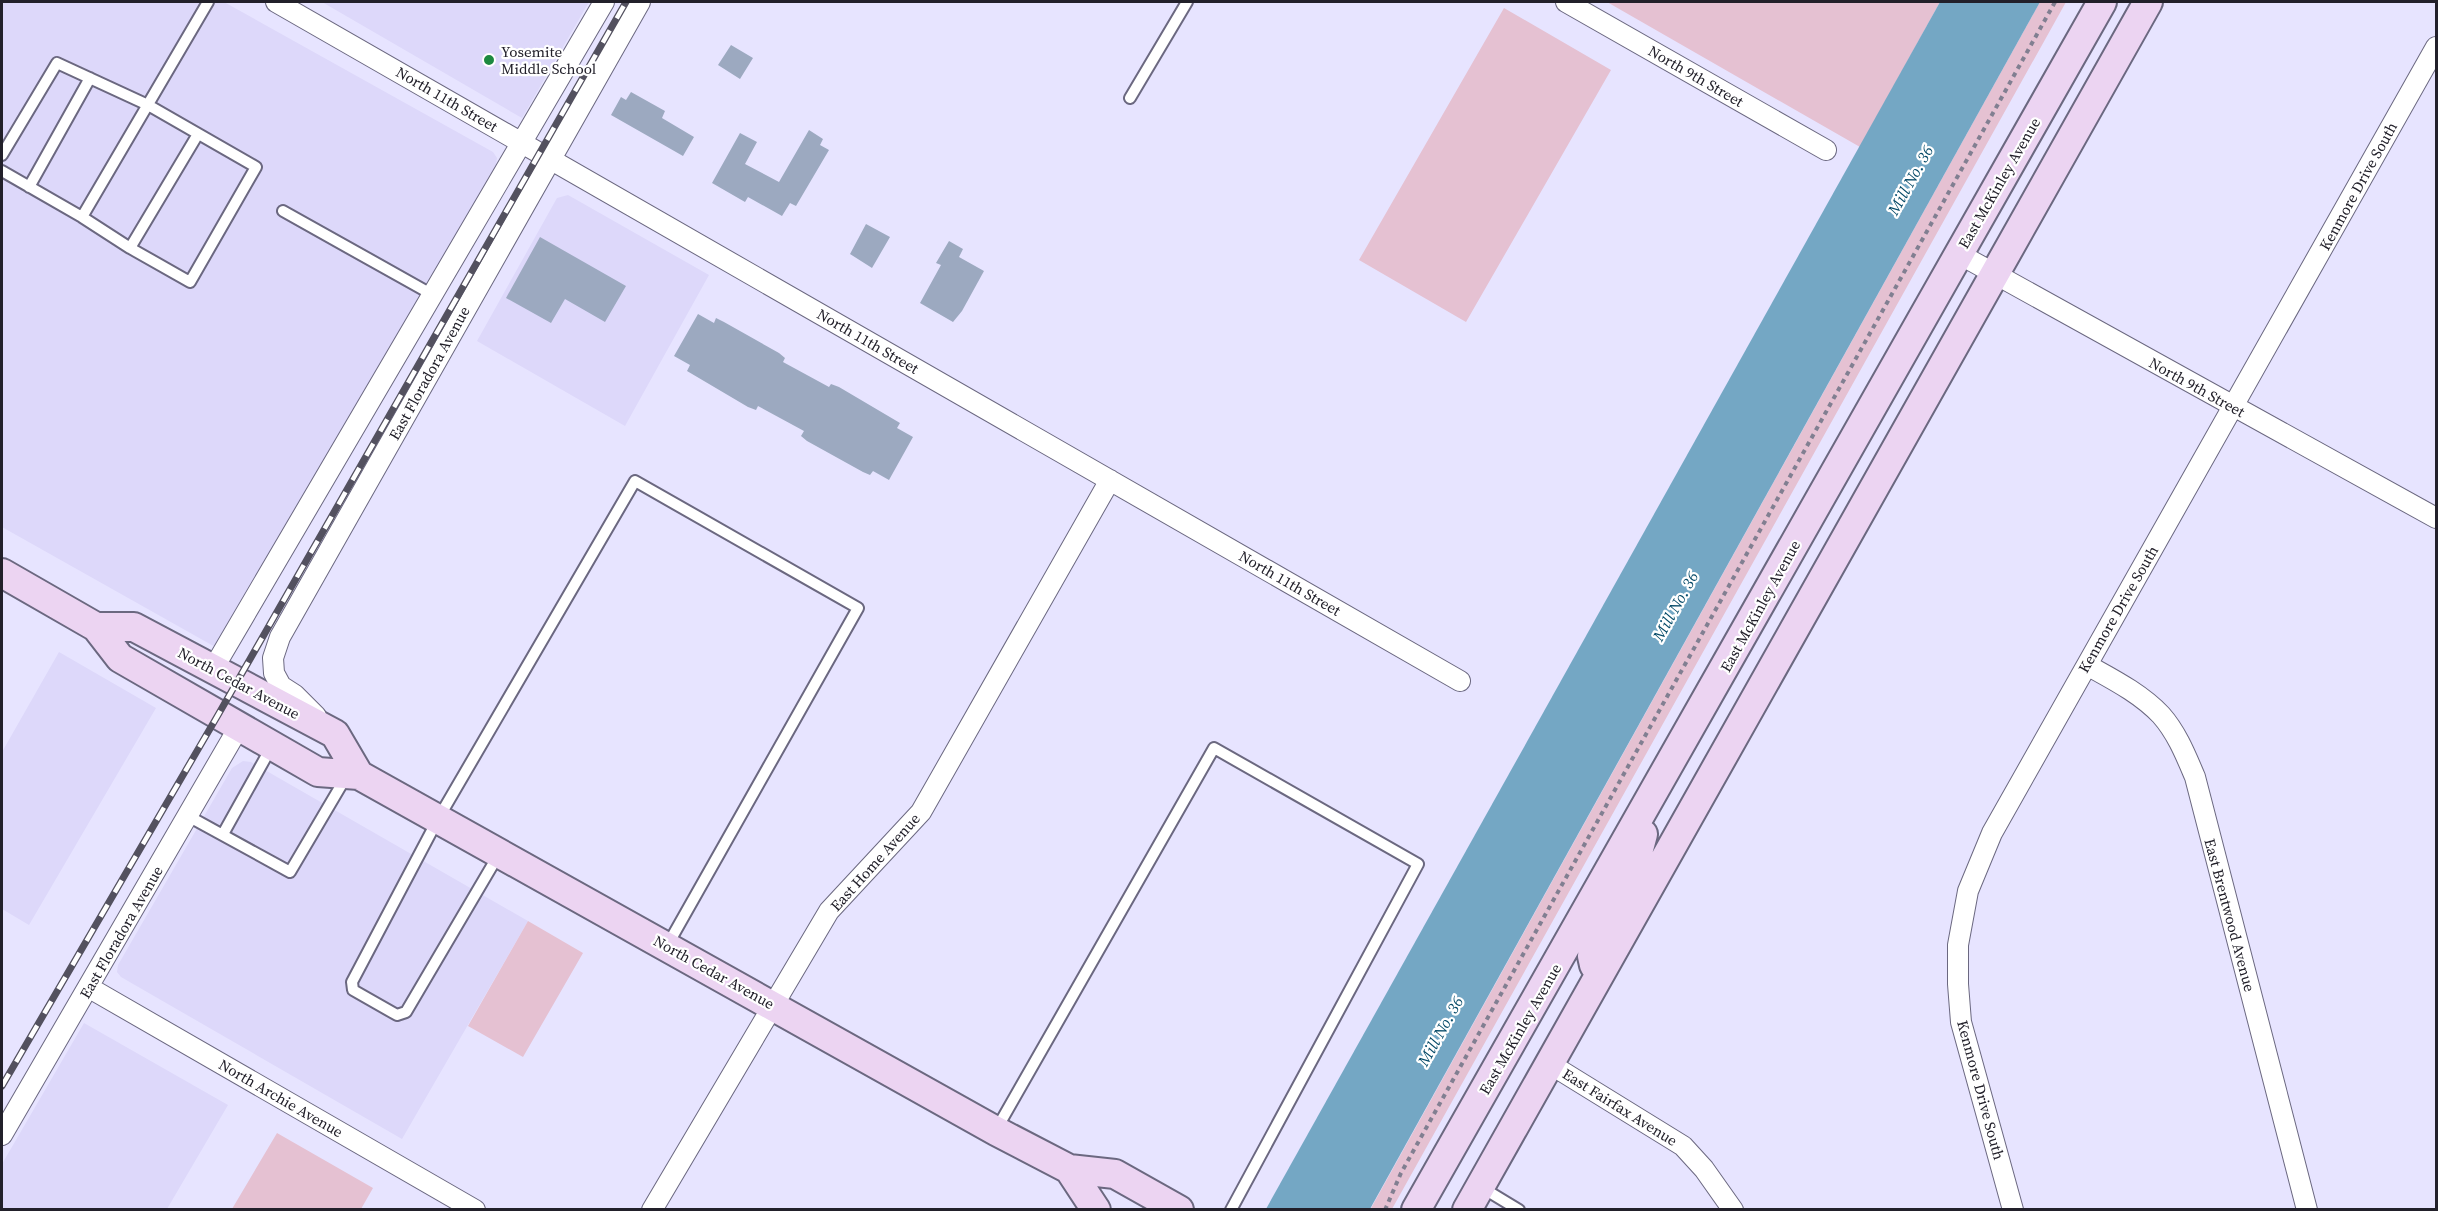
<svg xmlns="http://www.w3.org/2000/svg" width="2438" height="1211" font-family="'Source Serif 4',serif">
<rect width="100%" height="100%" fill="#e7e4ff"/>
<path fill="#ddd8fa" d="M2,2H224L493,152L497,158L496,165L217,648L2,527Z
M322,2H589L522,118Z
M568,195L709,275L625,426L477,341L557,198Z
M59,652L156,708L29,925L2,909V752Z
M243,761L251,762L528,921L402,1139L121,977L117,972L118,965L232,768Z
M84,1023L228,1105L167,1209H2V1164Z"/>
<path fill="#e5c1d2" d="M1607,2H1940L1860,147Z
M2040,2H2066L1392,1209L1370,1210Z
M1504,8L1611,70L1466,322L1359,260Z
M528,921L583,953L523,1057L468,1026Z
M277,1133L373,1188L361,1209H232Z"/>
<path fill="#74a7c4" d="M1940,2H2040L1370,1209H1266Z"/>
<path fill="#9ca9c0" d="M731,45L753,58L740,79L718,65Z
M631,92L665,111L662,118L694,137L683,156L611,115L621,97L626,100Z
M809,130L823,139L820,145L829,150L796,206L790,203L782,216L748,197L745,202L712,183L740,133L757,142L745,164L779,182Z
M866,224L890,237L872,268L850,254Z
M540,237L626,286L605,322L565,299L551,323L506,298Z
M949,241L963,249L959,257L984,271L962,311L953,322L920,303L941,265L936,263Z
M698,314L714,323L716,318L724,322L779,353L785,358L783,362L829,387L831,384L839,387L900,423L897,428L913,437L889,480L873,471L870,475L863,472L807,441L801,436L804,431L758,406L756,410L748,407L687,371L690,365L674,356Z"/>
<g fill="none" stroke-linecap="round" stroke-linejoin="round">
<g stroke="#6b6880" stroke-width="14">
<path id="lane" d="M1130,98L1187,2
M2,155L57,63L148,105L256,167L190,282L130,248L198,134
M2,171L82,217L208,2
M29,187L90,78
M283,211L433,295
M82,217L130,248
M188,816L290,872L346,777
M223,834L272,746
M499,854L406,1012L397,1015L353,990L352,982L438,819L635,481L858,608L667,946
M996,1130L1214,748L1418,864L1231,1210
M1481,1187L1519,1210"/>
</g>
<g stroke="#6b6880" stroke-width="22">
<path id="street" d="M276,2L1460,681
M1566,2L1826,150
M1959,254L2436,518
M2087,665C2112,679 2140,693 2161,715C2177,733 2186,756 2195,777L2307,1210
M213,669L604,2
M316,716L295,695L281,686L274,673L273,658L280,637L640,2
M88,987L475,1210
M1550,1064L1683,1146L1704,1169L1733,1210
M2,1135L239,727
M652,1210L829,911L921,812L1110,480
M2013,1210L1961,1022L1958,984V945L1968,891L1992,833L2436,47"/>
</g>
<g stroke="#6b6880" stroke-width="32">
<path id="secondary" d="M2,573L96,627L120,658L318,772L359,775L996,1131L1069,1169L1115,1174L1179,1210
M96,627H134L335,734L359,775
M1600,974L1594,965L1592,956L1596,940L1632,875L1643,834
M1069,1169L1096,1210
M1416,1210L2102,2
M1467,1210L2148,2"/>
</g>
<path stroke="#817f91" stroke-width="4" stroke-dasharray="4.5 4.5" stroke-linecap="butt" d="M1385,1210L1401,1173L2055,2"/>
<use href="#lane" stroke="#fff" stroke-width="10"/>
<use href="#street" stroke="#fff" stroke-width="20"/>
<use href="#secondary" stroke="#ecd4f2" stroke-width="28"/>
<g stroke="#53515f" stroke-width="7">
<path id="rail" d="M2,1086L218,715L626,2"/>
</g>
<use href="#rail" stroke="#fff" stroke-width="4.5" stroke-dasharray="14" stroke-linecap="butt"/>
</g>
<circle fill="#1d8940" stroke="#fff" stroke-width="2" cx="489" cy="60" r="6"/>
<g text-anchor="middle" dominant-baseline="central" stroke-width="4.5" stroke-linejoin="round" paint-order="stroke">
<g font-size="15" fill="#22202a" stroke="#fff" text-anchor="start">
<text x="501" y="51">Yosemite<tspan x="501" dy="17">Middle School</tspan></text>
</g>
<g font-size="15" fill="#22202a" stroke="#fff">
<text transform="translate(1696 76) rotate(30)">North 9th Street</text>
<text transform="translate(447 99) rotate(30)">North 11th Street</text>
<text transform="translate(1999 183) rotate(-60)">East McKinley Avenue</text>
<text transform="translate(2358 186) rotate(-61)">Kenmore Drive South</text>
<text transform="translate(868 341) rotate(30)">North 11th Street</text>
<text transform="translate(429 373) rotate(-61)">East Floradora Avenue</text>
<text transform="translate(2197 387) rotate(29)">North 9th Street</text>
<text transform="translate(1290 583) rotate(30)">North 11th Street</text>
<text transform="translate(1760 606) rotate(-61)">East McKinley Avenue</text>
<text transform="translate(2118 609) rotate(-60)">Kenmore Drive South</text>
<text transform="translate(239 683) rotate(28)">North Cedar Avenue</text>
<text transform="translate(875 862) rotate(-48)">East Home Avenue</text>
<text transform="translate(2230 915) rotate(75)">East Brentwood Avenue</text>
<text transform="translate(121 932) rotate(-60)">East Floradora Avenue</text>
<text transform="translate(714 972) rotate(29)">North Cedar Avenue</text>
<text transform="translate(1520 1029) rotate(-60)">East McKinley Avenue</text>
<text transform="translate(1981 1090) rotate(75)">Kenmore Drive South</text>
<text transform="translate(281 1098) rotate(30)">North Archie Avenue</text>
<text transform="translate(1620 1107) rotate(32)">East Fairfax Avenue</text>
</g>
<g font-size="16" font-style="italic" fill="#054a68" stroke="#fff">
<text transform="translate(1910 180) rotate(-61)">Mill No. 36</text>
<text transform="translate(1675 606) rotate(-61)">Mill No. 36</text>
<text transform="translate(1440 1031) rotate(-61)">Mill No. 36</text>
</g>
</g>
<rect width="2438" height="1211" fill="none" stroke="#22202a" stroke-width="6"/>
</svg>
